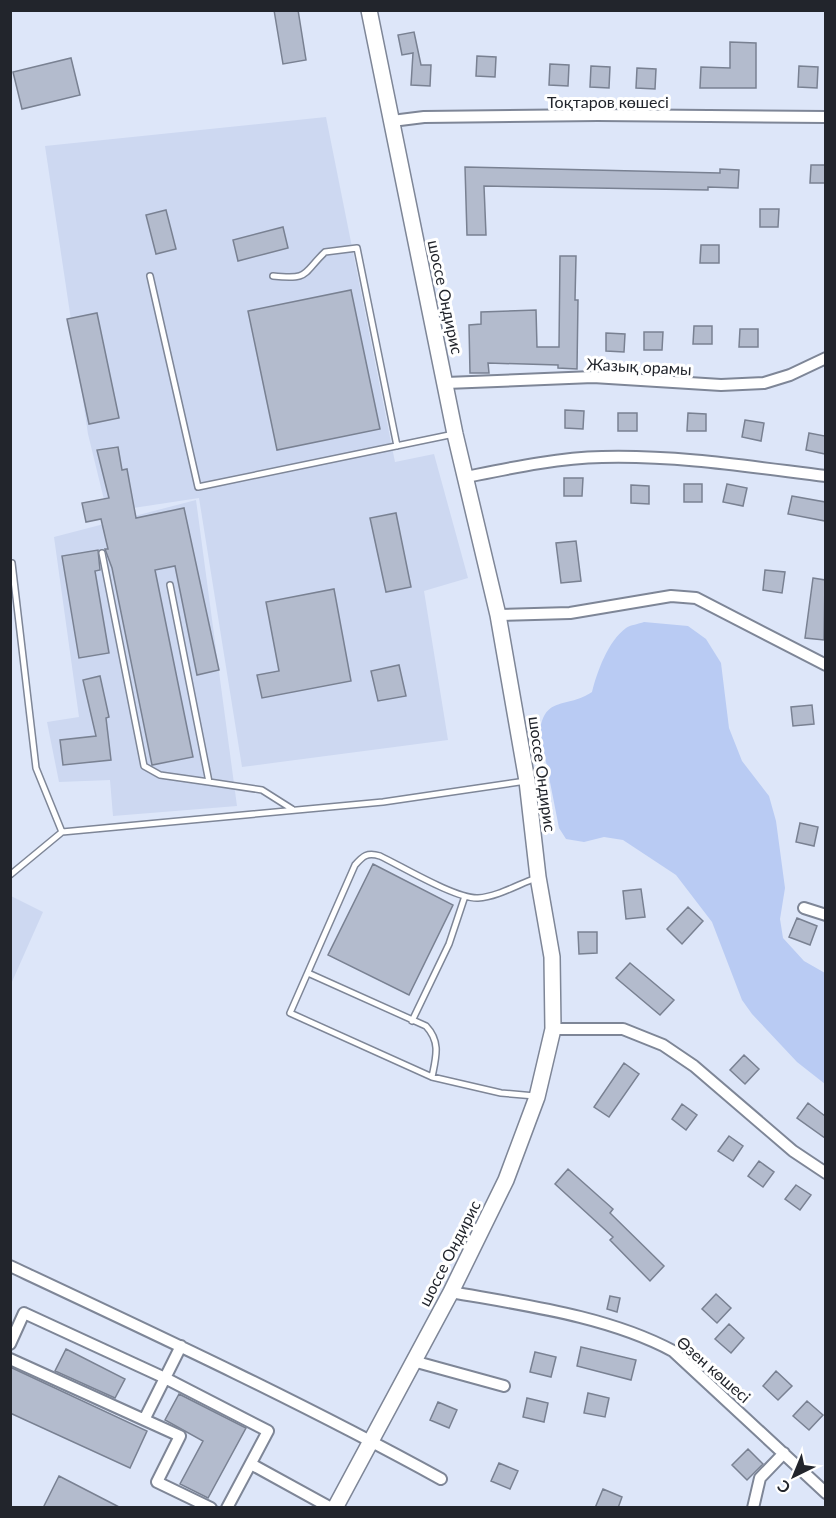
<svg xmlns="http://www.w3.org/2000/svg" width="836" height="1518" font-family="Lato,sans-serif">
<rect width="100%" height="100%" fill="#dde6f9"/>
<path fill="#cdd8f1" d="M326,117L395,462L434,454L468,578L424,591L448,740L242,767L199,498L107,512L88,434L45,146Z
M196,500L237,806L113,816L110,780L59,782L47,722L79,717L54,537Z
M11,896L43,912L11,984Z"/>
<path fill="#b9cbf3" d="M644,622L688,626L706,639L721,663L729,728L742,761L769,796L776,821L785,888L780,919L783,938L804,961L825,973V1084L797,1062L752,1014L742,1000L712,922L676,875L623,840L604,837L584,842L566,839L559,828L540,731C545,695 567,709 592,692C597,672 608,641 626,628C630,625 639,624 644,622Z"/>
<path fill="#b3bbcd" stroke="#798192" stroke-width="1.5" d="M274,10H298L306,60L283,64Z
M414,32L421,65H431L430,86L411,85L413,53L402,55L398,35Z
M730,42L756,43V88H700L701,67L730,68Z
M477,56L496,57L495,77L476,76Z
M71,58L80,95L22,109L13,72Z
M550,64L569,65L568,86L549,85Z
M591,66L610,67L609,88L590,87Z
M799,66L818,67L817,88L798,87Z
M637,68L656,69L655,89L636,88Z
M811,165H825V183H810Z
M465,167L720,173V169L739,170L738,188L708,187V190L484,186L486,235H467Z
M760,209H779L778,227H760Z
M166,210L176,249L156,254L146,215Z
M283,227L288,248L238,261L233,240Z
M701,245H719V263H700Z
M560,256H576L575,300H578L577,369L558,368V365L488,363L489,373H470L469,325L481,324V312L536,310L537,347H559Z
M351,290L380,429L277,450L248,311Z
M97,313L119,418L89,424L67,319Z
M694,326H712V344H693Z
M740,329H758V347H739Z
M644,332H663L662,350H644Z
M606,333L625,334L624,352L606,351Z
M565,410L584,411L583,429L565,428Z
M618,413H637V431H618Z
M688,413L706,414V431H687Z
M745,420L764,423L761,441L742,437Z
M809,433L825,436V454L806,450Z
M118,447L122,470L127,469L136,518L184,508L219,670L197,675L175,566L155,570L193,757L152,765L112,568L105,549H108L101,519L86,522L82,503L109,498L97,450Z
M564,478H583L582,496H564Z
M684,484H702V502H684Z
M727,484L747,488L743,506L723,502Z
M631,485L649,486V504L631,503Z
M792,496L825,502V521L788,514Z
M396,513L411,587L386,592L370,518Z
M576,541L581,581L561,583L556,543Z
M98,550L100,570L95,571L109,653L79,658L62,556Z
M765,570L785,572L782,593L763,590Z
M813,578L825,580L824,640L805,638Z
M334,589L351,681L262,698L257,675L279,671L266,602Z
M399,665L406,696L378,701L371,671Z
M100,676L109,717L106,718L111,760L63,765L60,740L96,736L83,680Z
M812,705L814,724L793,726L791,707Z
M800,823L818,827L814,846L796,842Z
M373,864L453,905L409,995L328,955Z
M641,889L645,917L626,919L623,891Z
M688,907L703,921L682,944L667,929Z
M797,918L817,926L810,945L789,937Z
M578,932H597V953L579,954Z
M630,963L674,1000L660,1015L616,978Z
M744,1055L759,1069L745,1084L730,1070Z
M624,1063L639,1074L609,1117L594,1107Z
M808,1103L825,1116V1138L797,1118Z
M682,1104L697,1115L686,1130L672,1119Z
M729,1136L743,1146L733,1161L718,1151Z
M759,1161L774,1172L763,1187L748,1176Z
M568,1169L613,1209L610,1213L664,1266L650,1281L610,1240L613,1237L555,1184Z
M796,1185L811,1195L800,1210L785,1199Z
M716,1294L731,1308L717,1323L702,1309Z
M610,1296L620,1298L617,1312L607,1309Z
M729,1324L744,1338L731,1353L715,1339Z
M581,1347L636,1360L631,1380L577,1366Z
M66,1349L125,1379L115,1398L55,1371Z
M535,1352L556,1357L551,1377L530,1372Z
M10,1367L147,1431L130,1468L10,1413Z
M776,1371L792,1386L778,1400L763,1386Z
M588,1393L609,1398L605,1417L584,1413Z
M179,1394L246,1428L208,1498L180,1484L203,1441L165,1420Z
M527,1398L548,1403L544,1422L523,1417Z
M807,1401L823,1415L809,1430L793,1416Z
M438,1402L457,1410L449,1428L430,1420Z
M748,1449L763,1464L747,1480L732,1465Z
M499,1463L518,1471L510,1489L491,1481Z
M59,1476L121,1508H43Z
M603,1489L622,1497L618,1508H595Z"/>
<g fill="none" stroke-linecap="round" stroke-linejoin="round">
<g stroke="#7e8697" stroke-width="8">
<path id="lane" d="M150,276L198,487L454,434
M273,276C310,280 302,274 325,252L357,248L397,446
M102,553L144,766L160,775L209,782
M12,563L36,768L62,832
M170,585L209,782L262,790L292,809
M10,875L62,832L383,802L526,781
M308,973L426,1026C441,1042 436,1057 432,1077
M412,1021L449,944L465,896
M535,1096L501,1093L432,1077L290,1013L355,865C363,856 367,852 380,856C403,867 456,899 478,898C497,897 519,884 536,878"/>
</g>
<g stroke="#7e8697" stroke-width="14">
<path id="street" d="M392,121L424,117L598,115L826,117
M446,383L593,377L721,385L764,383L790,375L826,358
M466,477C511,468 557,458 602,457C677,455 752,467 826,476
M498,615L570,613L671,596L696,598L826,665
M804,908L826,915
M553,1029H623L663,1045L694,1066L793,1151L826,1173
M10,1266C155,1334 301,1402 441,1479
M451,1292C523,1305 608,1316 673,1351L826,1493
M10,1344L24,1313L165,1378L268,1431L227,1508
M10,1359L180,1436L157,1482L211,1508
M413,1361L504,1386
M145,1418L181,1346
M251,1464L331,1508
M753,1508L760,1478L784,1453"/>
</g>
<g stroke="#7e8697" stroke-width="18">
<path id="secondary" d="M335,1508L451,1292L506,1180L537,1097L553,1029L552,957L538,877L527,781L498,615L455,434L369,10"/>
</g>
<use href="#lane" stroke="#fff" stroke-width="5"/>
<use href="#street" stroke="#fff" stroke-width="10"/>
<use href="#secondary" stroke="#fff" stroke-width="15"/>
</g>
<g text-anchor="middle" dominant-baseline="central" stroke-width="6" stroke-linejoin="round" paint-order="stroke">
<g font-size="16" fill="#22252c" stroke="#fff">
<text x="608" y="101">Тоқтаров көшесі</text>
<text transform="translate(446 297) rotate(78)">шоссе Ондирис</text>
<text transform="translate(639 366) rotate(3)">Жазық орамы</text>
<text transform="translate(543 774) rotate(82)">шоссе Ондирис</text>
<text transform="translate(449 1253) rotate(-63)">шоссе Ондирис</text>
<text transform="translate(714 1369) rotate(41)">Өзен көшесі</text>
</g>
</g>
<rect width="836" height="1518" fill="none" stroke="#22252c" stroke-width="24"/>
<g transform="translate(794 1476) rotate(223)" stroke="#ffffff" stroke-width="4.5" paint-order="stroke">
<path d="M0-4.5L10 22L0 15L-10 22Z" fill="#22252c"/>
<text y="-9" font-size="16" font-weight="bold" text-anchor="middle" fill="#22252c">С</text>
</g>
</svg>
